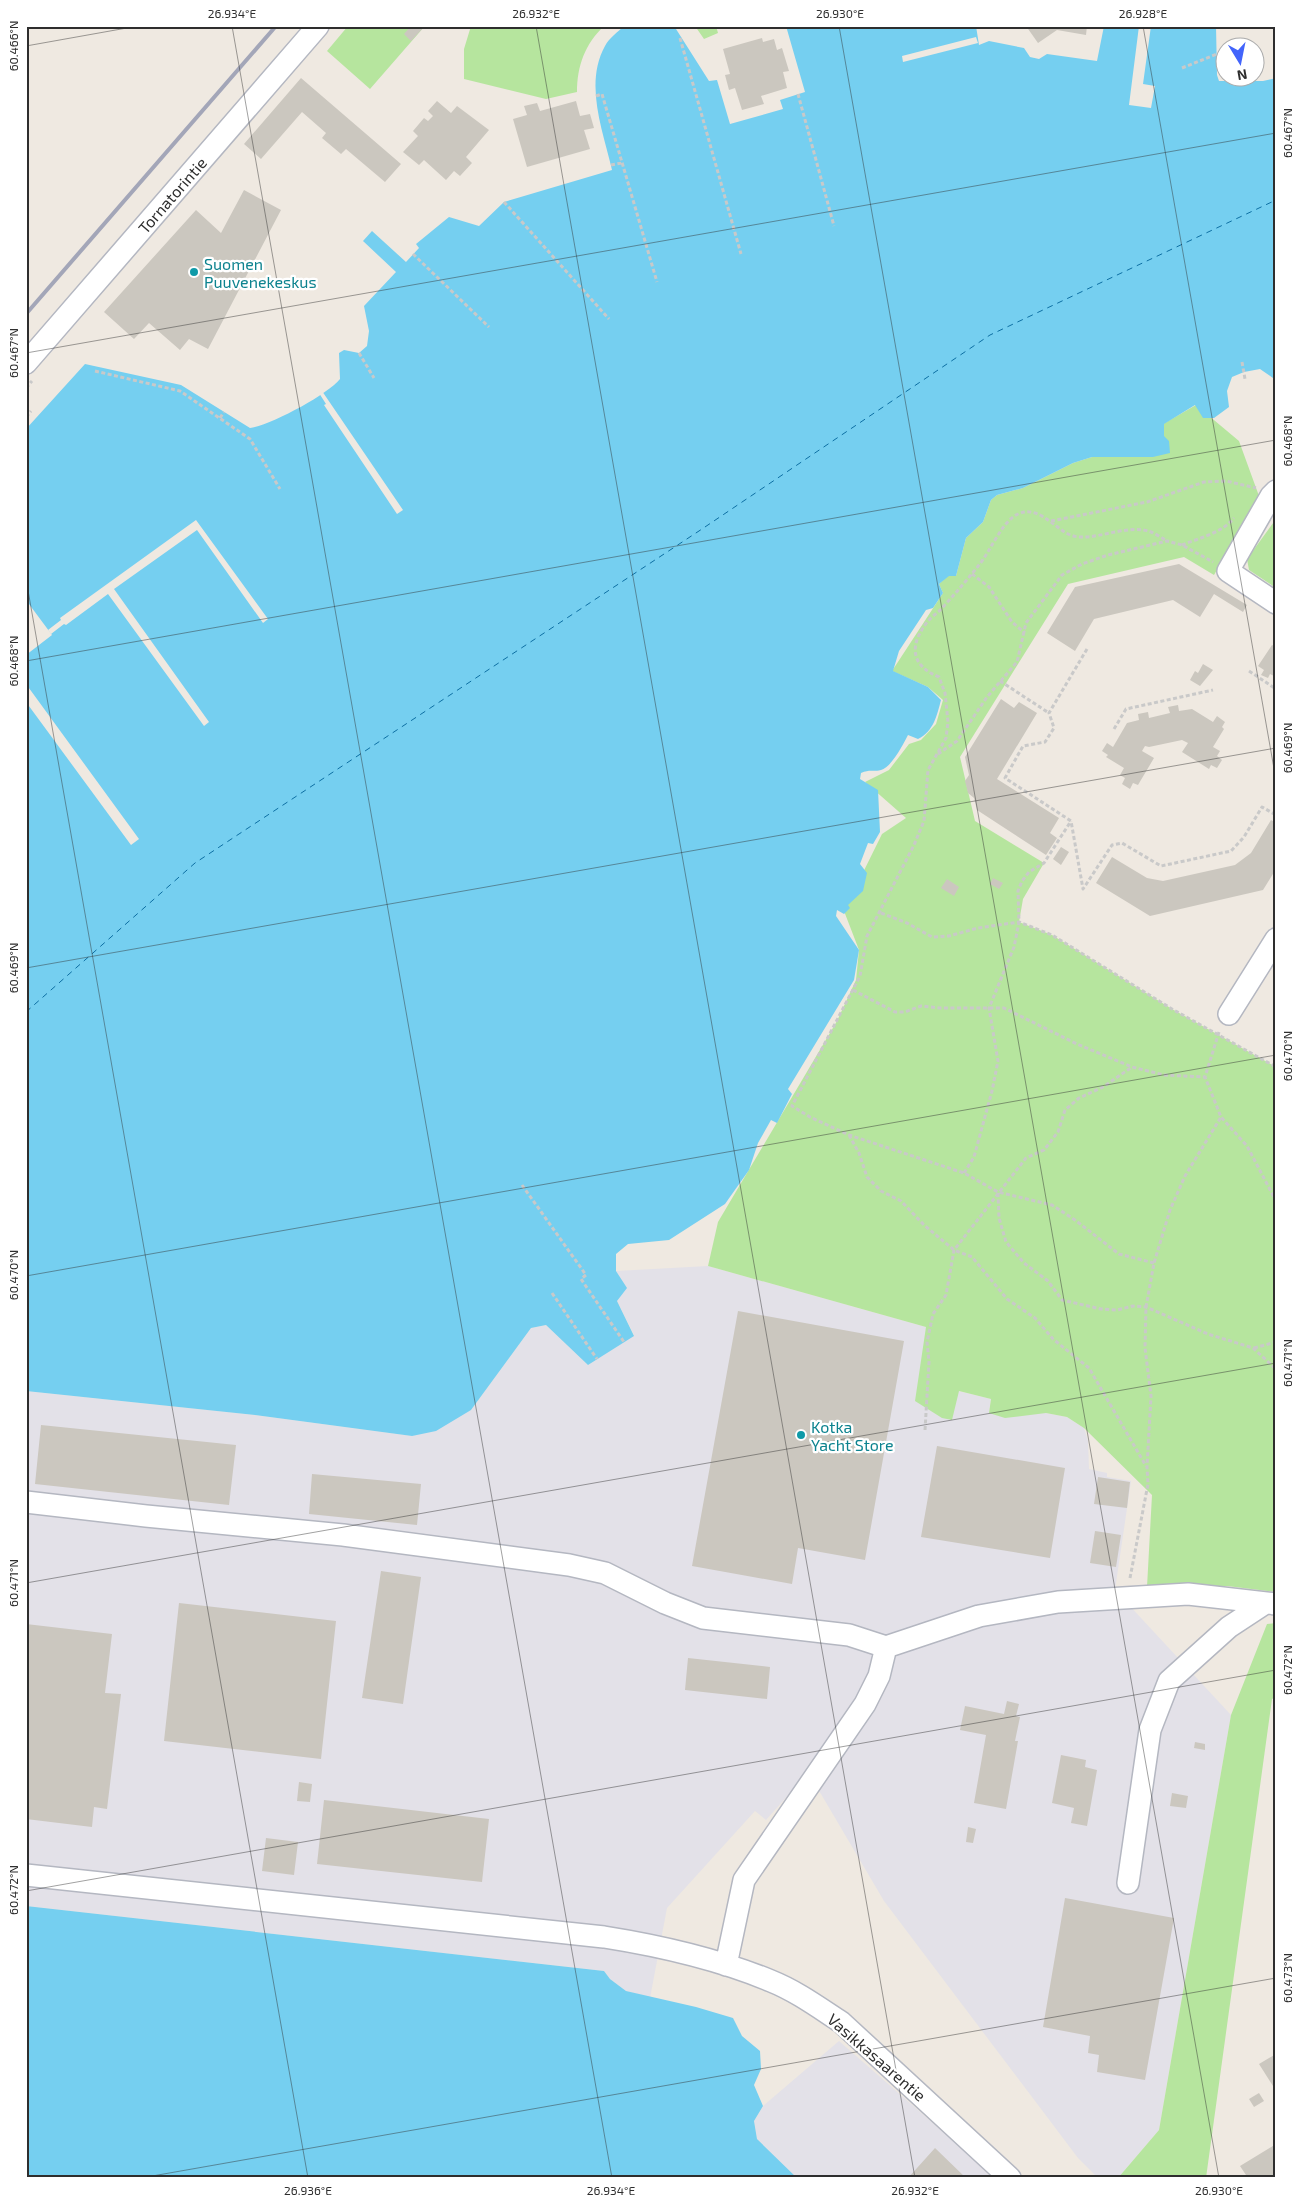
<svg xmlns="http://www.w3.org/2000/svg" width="1302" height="2204" font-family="'Exo 2',sans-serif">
<rect width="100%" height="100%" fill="#efe9e1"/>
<path fill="#e3e1e8" d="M708,1266L926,1327L958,1391L991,1399L989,1413H1046L1067,1417L1084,1428L1088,1441L1089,1469L1107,1473V1477L1131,1481L1115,1590L1231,1715L1159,2130L1118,2178H1098L1078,2158L884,1901L821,1794L807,1774L766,1820L755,1811L667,1908L650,1998L626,1991L610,1979L604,1971L26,1906V1391L255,1415L412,1436L471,1410L531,1328L546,1325L588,1365L634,1335L617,1301L626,1288L616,1271Z
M839,2041L959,2146L992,2178H797L757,2139L754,2121L763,2106Z"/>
<path fill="#b6e59e" d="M348,26H423L424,27L370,89L327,51Z
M471,26H604C585,44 577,66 577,92L546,99L464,79V49Z
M695,26H716L718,33L704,39Z
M1196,405L1239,441L1259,496L1214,575L1184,557L1068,584L960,757L975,821L1044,863L1023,899L1019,922L1052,935L1172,1009L1276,1067V1592L1227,1586L1147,1587L1152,1495L1084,1428L1067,1417L1046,1413L1005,1418L989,1413L991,1399L959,1391L952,1420L942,1418L915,1401L926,1327L708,1266L718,1222L837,1021L856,980L859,950L844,911L882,834L906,818L865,782L889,770L909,744L921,740L936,724L943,700L928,687L892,671L943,593L939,584L949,575L956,576L966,538L983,522L991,500L997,495L1023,488L1073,463L1092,457H1153L1164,436L1163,424Z
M1276,519V588L1249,570L1247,559Z
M1276,1623V1697L1272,1699L1206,2178H1118L1159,2130L1231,1715L1267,1624Z"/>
<path fill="#75cff0" d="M624,26H673L676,29L709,81L717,80L730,124L783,109L780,100L805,92L786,26H976L979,45L989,41L1024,48L1030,57L1039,59L1047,54L1097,61L1104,26H1216L1217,75L1219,81H1263L1276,78V390L1273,378L1260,369L1244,372L1232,377L1227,391L1229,407L1214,418H1203L1195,405L1164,424V436L1169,441L1170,453L1153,457H1092L1073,463L1023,488L997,495L991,500L983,522L966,538L956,576H949L939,584L943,593L933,608L926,610L899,651L893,671L928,687L941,700C937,715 934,731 918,739L908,735C904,743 891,768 881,770C872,772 870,769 861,773L860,779L878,790L880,832L873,844L868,843L860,864L867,873L863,891L848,905L850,908L844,914L837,910L836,916L859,950L854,980L788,1089L792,1094L777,1123L771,1120L758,1143L749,1170L725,1204L669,1240L628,1244L616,1254V1271L627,1288L617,1301L634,1336L588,1365L546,1325L531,1328L471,1410L436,1431L412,1436L255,1415L26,1391V655L52,635L26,600V429L85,364L181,385L250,428C271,425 327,395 340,379L339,353L344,350L359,353L367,346L369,331L364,306L396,272L363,241L372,231L406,262L419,248L416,244L449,217L479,226L504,202L612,170C603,131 584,84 605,46C609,38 618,32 624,26Z
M26,1906L604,1971L610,1979L626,1991L696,2007L733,2018L742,2036L760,2051L761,2069L754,2085L763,2106L754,2121L757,2139L797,2178H26Z"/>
<path fill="#efe9e1" d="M1139,26H1151L1143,84L1155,86L1151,108L1129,105Z
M976,37L978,43L903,62L902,56Z
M322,391L403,510L397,514L324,405L326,404L319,393Z
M196,520L268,619L263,623L197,530L114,589L209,722L204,726L108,594L66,625L64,624L51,634L48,630L61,620L60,618Z
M26,684L139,839L131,845L26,702Z"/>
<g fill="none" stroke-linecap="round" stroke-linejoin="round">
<path stroke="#0d6fa3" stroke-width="1" stroke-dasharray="6 5" stroke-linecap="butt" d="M26,1012L195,863L702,529L990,335L1276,200"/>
</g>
<path fill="#cbc7bf" d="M411,26L424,27L411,41L404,34Z
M1026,26H1087L1086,35L1057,30L1038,43Z
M762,38L763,42L774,39L777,50L782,48L789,71L783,72L787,88L761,96L764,104L742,110L735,88L729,90L725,75L730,74L723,49Z
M301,78L401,164L385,182L346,149L341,154L322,138L326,133L302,112L261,159L244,144Z
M437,101L451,113L457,106L489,130L466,157L472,163L460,176L454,171L446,180L424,160L419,165L403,152L418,136L413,131L424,118L428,121L433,116L428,111Z
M576,101L580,116L590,114L594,128L584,130L590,149L527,167L513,119L527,115L524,106L537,103L540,111Z
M244,190L281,210L208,349L189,339L180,350L149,323L134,339L104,312L196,210L221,233Z
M1179,564L1247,605L1243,612L1214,594L1200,617L1173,600L1094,619L1075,651L1047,633L1075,587Z
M1272,645L1276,647V677L1270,674L1268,678L1261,675L1264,670L1258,666Z
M1203,664L1213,670L1200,686L1190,680L1195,671L1198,673Z
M1001,699L1014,708L1019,702L1037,713L997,779L1059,818L1050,833L1057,838L1046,855L977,810L974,798L968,793L965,781L969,775L965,757Z
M1178,705L1179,711L1192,709L1213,722L1217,716L1225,722L1222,727L1224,729L1213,747L1220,751L1217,756L1222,760L1217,768L1211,765L1209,769L1182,752L1188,743L1182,740L1149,747L1145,746L1142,751L1154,758L1138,785L1133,783L1130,789L1122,784L1125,778L1120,775L1124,768L1106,757L1108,755L1102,751L1107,743L1113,747L1127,723L1139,720L1138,714L1148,712L1149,718L1170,713L1168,707Z
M1271,820L1276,823V869L1263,890L1150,916L1096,883L1112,857L1147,878L1163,881L1235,865L1251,853Z
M1061,847L1069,852L1061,865L1053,859Z
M993,878L1003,883L999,889L990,884Z
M947,879L959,887L954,896L941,888Z
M738,1311L904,1341L865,1560L798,1548L792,1584L692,1566Z
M41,1425L236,1445L229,1505L35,1484Z
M937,1446L1065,1468L1050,1558L921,1537Z
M312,1474L421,1484L417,1525L309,1514Z
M1098,1477L1130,1482L1127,1508L1094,1504Z
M1095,1531L1121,1535L1116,1567L1090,1563Z
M381,1571L421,1577L403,1704L362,1698Z
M179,1603L336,1621L321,1759L164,1741Z
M26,1624L112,1634L105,1693L121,1694L107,1809L94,1807L92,1827L26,1819Z
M688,1658L770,1667L767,1699L685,1690Z
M1007,1701L1019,1704L1016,1716L1020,1717L1015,1741H1018L1006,1809L974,1803L986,1735L960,1730L965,1706L1004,1714Z
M1195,1742L1205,1744V1750L1194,1748Z
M1061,1755L1086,1760L1085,1767L1097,1770L1087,1826L1071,1823L1074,1808L1052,1803Z
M299,1782L312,1784L310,1802L297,1801Z
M1172,1793L1188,1796L1186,1808L1170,1806Z
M324,1800L489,1819L482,1882L317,1864Z
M968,1827L976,1829L973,1843L966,1842Z
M266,1838L298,1842L294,1875L262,1871Z
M1065,1898L1174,1918L1145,2080L1097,2072L1099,2055L1088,2053L1090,2036L1043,2027Z
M1276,2054V2085L1273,2086L1259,2064Z
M1259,2093L1264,2101L1254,2107L1249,2099Z
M1276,2144V2178H1248L1240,2166Z
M935,2148L966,2178H908Z"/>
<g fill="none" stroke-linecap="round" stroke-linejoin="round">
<g stroke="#b4b7c1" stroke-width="24">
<path id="minor" d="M26,363L318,26
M1276,491L1271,496L1228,571L1276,603
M1229,1014L1276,939
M26,1502L146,1516L343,1535L569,1565L605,1573L665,1603L703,1618L849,1635L886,1647
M26,1875L604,1937C661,1946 718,1959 771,1981C796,1991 818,2007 841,2022L1010,2178
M1128,1883L1150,1730L1169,1681L1229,1627L1264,1604
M726,1965L744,1880L865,1704L879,1676L886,1647L979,1616L1058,1602L1188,1594L1276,1604"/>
</g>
<path stroke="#c9c9c9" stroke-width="3" stroke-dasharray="4 2.5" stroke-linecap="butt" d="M680,38L741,254
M1182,68L1217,54
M798,94L834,226
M596,96L602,94L657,282
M611,165L622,163
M504,202L609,319
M413,254L489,327
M359,353L374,378
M1242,362L1245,379
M95,371L180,391L250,439L280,489
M26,388L32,381
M26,417L31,411
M220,418L224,412
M1051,521L1147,502L1204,482L1226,481L1256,488
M1182,545C1199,538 1222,533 1234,518
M972,574L989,587L1012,622L1025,633
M1087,649L1049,713L1054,728L1045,742L1023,746L1005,778L1071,821L1083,889L1112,845L1122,843L1161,866L1231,851L1244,837L1262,807L1276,815
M1249,671L1276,689
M1000,681L1049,713
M1114,729L1126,709L1213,690
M938,754L957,741L987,697L1017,662L1026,623L1062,575L1082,564L1108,555L1167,541L1182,545L1213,562
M1276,779V782
M881,913L907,923L932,937L949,936L978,928L1019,922L1052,935L1172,1009L1276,1067
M853,990L895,1012H905L921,1006L940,1008H1004L1077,1044L1132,1067L1164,1075L1205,1077
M1219,1032L1205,1077L1221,1117L1247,1146L1276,1201
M849,1135L859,1153L867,1177L881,1191L901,1201L924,1225L954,1250L972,1257L1007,1299L1035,1318L1053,1339L1089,1368L1146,1466
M964,1173L974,1157L992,1091L998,1061L989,1008L1014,947L1019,922L1018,891L1022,881L1029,872L1044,863L1071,821
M522,1185L586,1275L581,1279L624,1342
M998,1193L999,1218L1006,1242L1024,1263L1048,1281L1062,1300L1101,1309L1117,1310L1133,1306L1146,1307L1208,1334L1253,1348L1276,1369
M1154,1263L1119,1254L1075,1220L1052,1205L998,1192L964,1173L849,1135L810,1117L792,1106L860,976L867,936L914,845L924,821L928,770L946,738L948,722L945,693L939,677C910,665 909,645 928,621C932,616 938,613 942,608C955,594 967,580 979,565C990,552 1002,521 1018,514C1037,505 1053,526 1068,534C1090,545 1126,522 1151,532C1156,534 1162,538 1167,541
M552,1293L597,1359
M1254,1348L1276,1342
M925,1430L929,1362L927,1342L933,1314L946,1295L954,1250L1026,1158L1044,1150L1058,1132L1065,1110L1079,1098L1103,1087L1132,1067
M1130,1578L1148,1484L1147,1467L1151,1396L1145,1348L1146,1307L1154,1263L1170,1210L1185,1176L1221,1117"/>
<use href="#minor" stroke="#fff" stroke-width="21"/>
<path stroke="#a3a6b8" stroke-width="4" d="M26,314L276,26"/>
</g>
<path fill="none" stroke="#2e2e2e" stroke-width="1" stroke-opacity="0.45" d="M232,26L612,2178M536,26L915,2178M839,26L1219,2178M1143,26L1276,780M26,46L138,26M26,353L1276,133M26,579L308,2178M26,661L1276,440M26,968L1276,748M26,1276L1276,1055M26,1583L1276,1363M26,1891L1276,1670M141,2178L1276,1978"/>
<g fill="#0f9aa8" stroke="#fff" stroke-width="2">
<circle cx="194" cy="272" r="5"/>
<circle cx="801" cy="1435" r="5"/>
</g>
<g text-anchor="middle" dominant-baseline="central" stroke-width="4.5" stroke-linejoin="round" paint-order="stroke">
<g font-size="16" fill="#2e2e2e" stroke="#fff">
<text transform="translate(172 195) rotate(-49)">Tornatorintie</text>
<text transform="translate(877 2057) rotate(41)">Vasikkasaarentie</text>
</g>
<g font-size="16" fill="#0d838f" stroke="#fff" text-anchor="start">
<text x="204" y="263">Suomen<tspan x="204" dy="18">Puuvenekeskus</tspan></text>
<text x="811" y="1426">Kotka<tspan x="811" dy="18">Yacht Store</tspan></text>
</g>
</g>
<rect width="1302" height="2204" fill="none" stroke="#ffffff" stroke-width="55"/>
<g transform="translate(1240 62) rotate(170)"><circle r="24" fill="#ffffff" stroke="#ababab"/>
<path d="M0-4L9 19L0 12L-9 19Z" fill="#4264fb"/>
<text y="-8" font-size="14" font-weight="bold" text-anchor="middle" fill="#2e2e2e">N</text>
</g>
<rect x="28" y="28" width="1246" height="2148" fill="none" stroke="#2e2e2e" stroke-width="2"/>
<g font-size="12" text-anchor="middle" fill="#2e2e2e">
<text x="232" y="18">26.934°E</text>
<text x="536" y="18">26.932°E</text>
<text x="840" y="18">26.930°E</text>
<text x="1143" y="18">26.928°E</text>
<text transform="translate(14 46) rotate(-90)" y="4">60.466°N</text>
<text transform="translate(1288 133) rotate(-90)" y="4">60.467°N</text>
<text transform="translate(14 353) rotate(-90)" y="4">60.467°N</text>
<text transform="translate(1288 441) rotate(-90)" y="4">60.468°N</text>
<text transform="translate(14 661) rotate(-90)" y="4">60.468°N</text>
<text transform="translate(1288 748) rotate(-90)" y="4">60.469°N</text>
<text transform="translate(14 968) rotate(-90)" y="4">60.469°N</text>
<text transform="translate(1288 1056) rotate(-90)" y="4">60.470°N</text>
<text transform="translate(14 1275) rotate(-90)" y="4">60.470°N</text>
<text transform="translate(1288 1363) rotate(-90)" y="4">60.471°N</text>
<text transform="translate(14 1583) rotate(-90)" y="4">60.471°N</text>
<text transform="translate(1288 1670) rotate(-90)" y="4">60.472°N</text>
<text transform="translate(14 1890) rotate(-90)" y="4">60.472°N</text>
<text transform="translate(1288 1978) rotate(-90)" y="4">60.473°N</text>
<text x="308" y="2195">26.936°E</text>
<text x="611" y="2195">26.934°E</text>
<text x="915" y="2195">26.932°E</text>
<text x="1219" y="2195">26.930°E</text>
</g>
</svg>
